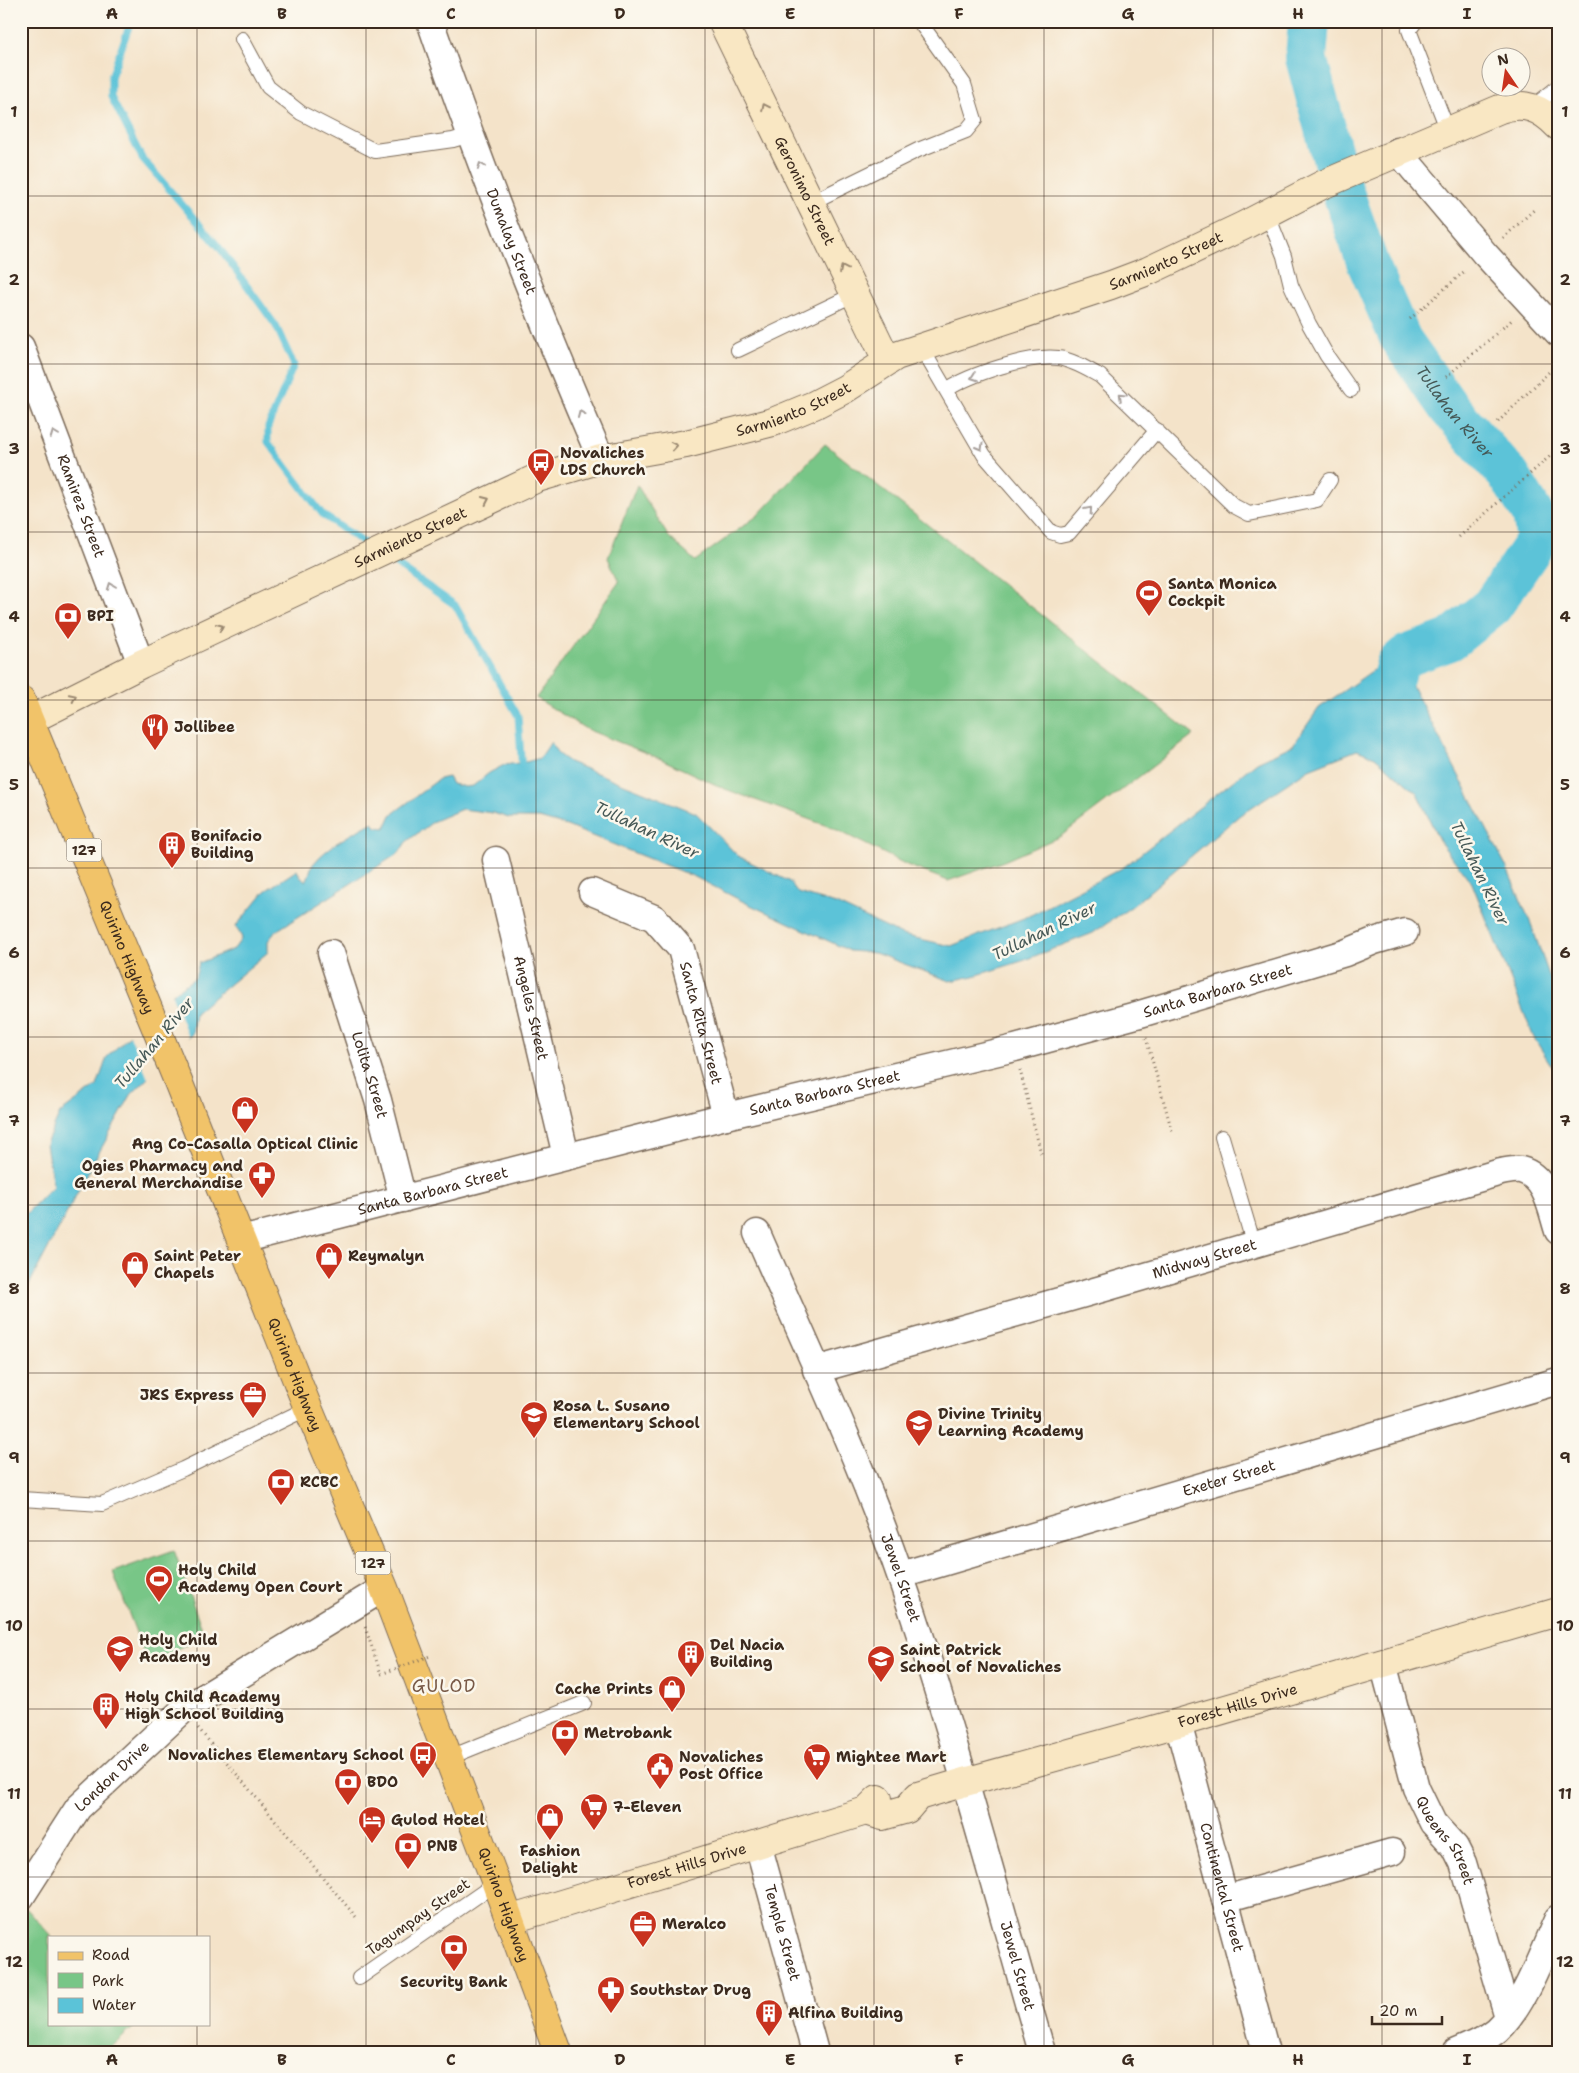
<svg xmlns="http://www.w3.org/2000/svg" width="1579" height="2073" font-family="'Shantell Sans',sans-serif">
<rect width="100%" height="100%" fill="#fbf7ec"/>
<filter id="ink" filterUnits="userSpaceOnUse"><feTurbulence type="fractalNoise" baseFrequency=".02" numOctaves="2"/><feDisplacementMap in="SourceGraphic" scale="10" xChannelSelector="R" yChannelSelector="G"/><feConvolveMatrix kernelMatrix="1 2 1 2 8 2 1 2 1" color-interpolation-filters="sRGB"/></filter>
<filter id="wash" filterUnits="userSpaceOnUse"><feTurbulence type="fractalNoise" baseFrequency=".0096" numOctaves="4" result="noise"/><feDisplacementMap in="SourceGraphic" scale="20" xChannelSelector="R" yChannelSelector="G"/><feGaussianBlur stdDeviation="1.12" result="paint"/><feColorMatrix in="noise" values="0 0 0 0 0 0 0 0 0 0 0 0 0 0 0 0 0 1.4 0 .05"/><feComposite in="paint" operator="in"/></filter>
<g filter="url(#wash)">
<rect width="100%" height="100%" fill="#f4e3c9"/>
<path fill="#78c687" stroke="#5a7852" d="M825,444L1194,735L1061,836L1004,861L948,881L907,865L833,828L725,789L661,759L586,729L536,698L619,582L608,558L637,485L668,536L695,561L757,516Z
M174,1550L204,1635L148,1664L113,1572Z
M26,1908L52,1937H49V2024H133L135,2026L106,2052H21V1915Z"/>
<path fill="#5bc3d8" stroke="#4b767b" d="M1382,664H1397L1409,680L1506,866L1531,924L1558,1001V1076L1534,1038L1472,883L1440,842L1417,793L1375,757L1357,750L1309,769L1240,815L1131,907L1093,933L1022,961L974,976L950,981L875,953L850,951L746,903L695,877L567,826L539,818H509L493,813L462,809L434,821L406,842L399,853L276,931L268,941V952L195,1013L192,1034L131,1095L92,1165L32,1279L21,1305V1219L53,1186L46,1144L60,1113L97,1086L107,1057L177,990L195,978L199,963L234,949L242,938L236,926L265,891L297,870L300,877L306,881C310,875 310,867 314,863C330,844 352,834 373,822L376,827L385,828L391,815L439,779L448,777L452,784L465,787L473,786L489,773L504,765L526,762L540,758L551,742L558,754L569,762L696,813L738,856L790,882L798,893L836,904L902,935L951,946L1029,916L1124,867L1257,762L1293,745L1319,708Z"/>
<path fill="#f4e3c9" d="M171,993L189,1039L149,1081L129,1033Z"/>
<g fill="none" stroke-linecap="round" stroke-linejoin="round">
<path stroke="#5bc3d8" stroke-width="7" d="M131,21L111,77V97L142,158L219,247L276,326L294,365L268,427V442L323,515L373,549
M384,556L455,605L518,716L522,771"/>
<path stroke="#5bc3d8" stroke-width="42" id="s1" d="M1309,21L1306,58L1341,187L1368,264L1401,340L1449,408L1510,477L1533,514L1537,540L1492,606L1450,640L1406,656L1397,664L1380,721"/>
</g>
</g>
<g filter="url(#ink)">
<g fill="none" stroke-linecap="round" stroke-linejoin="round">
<g stroke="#7c6b5a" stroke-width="16">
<path id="lane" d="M1416,21L1409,30L1448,131
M242,39L268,87L301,113L375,151L453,140L470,135
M1533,107L1558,87
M810,203L918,150L966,131L975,120L964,84L919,21
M1267,213L1284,256L1291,285L1309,324L1327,356L1351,390
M921,347L984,455L1051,532L1060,535L1069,533L1157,430
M738,350L855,294
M946,390C969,375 1030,354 1058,358C1073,360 1087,369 1100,376L1234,506L1249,514L1317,500L1330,480
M1222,1137L1254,1245
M21,1499L102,1504L183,1469L308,1408
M448,1758L584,1703
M359,1978L496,1883"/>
</g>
<g stroke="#7c6b5a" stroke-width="29">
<g id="street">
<path id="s2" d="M430,21C481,170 539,315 601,459"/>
<path d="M1398,151L1485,254L1558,333"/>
<path id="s3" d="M21,347L141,664"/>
<path id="s4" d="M496,860L566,1156"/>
<path id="s5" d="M592,892L654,918L681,949L726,1116"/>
<path id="s6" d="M331,953L378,1100L403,1199"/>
<path id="s7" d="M757,1233C806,1346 860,1459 900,1575C954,1732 996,1893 1042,2052"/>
<path id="s8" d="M241,1240L726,1116L1015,1048L1140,1014L1345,953L1374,941L1405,932"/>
<path id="s9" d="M816,1370L1105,1288L1501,1172C1507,1171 1515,1169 1521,1170C1547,1177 1551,1210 1558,1231"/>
<path id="s10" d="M901,1575L1558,1381"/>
<path id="s11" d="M1383,1663L1416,1788L1433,1823L1455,1847L1463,1863L1508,2017"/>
<path id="s12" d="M1178,1723L1266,2052"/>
<path id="s13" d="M758,1844L815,2052"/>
<path id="s14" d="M21,1897L78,1808L183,1710L384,1588"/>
<path d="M1225,1899L1392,1852"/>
<path d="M1456,2052C1471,2046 1485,2040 1497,2030C1525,2004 1542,1953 1558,1918"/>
</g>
</g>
<g stroke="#7c6b5a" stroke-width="30">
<g id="secondary">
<path id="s15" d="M722,21L887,360"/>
<path id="s16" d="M30,720L141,664L537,478L601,459L686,444L773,422L814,405L845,389L896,356L1111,285L1148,271L1243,226L1322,185L1500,109C1524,101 1541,108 1558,126"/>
<path id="s17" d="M866,1811L882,1816L907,1809L918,1796L965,1782L1178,1723L1558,1612"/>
<path id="s18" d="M509,1920L866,1811L878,1799"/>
</g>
</g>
<g stroke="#7c6b5a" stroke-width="30">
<g id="primary">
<path id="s19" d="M21,700L177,1079L308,1408L384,1588L496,1883L558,2052"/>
</g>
</g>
<path stroke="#7c6b5a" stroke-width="3" stroke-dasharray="1 4" stroke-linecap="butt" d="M1503,238L1536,208
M1410,319L1466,270
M1446,377L1513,319
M1498,422L1558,363
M1459,537L1558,449
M1146,1038L1172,1131
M1020,1070L1042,1157
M365,1627L381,1674
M198,1728L356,1917"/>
<use href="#lane" stroke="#fff" stroke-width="14"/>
<use href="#street" stroke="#fff" stroke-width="26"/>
<use href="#secondary" stroke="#f9e7c3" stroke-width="28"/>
<use href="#primary" stroke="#f1c369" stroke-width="28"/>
<path stroke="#7c6b5a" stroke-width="3" stroke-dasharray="1 4" stroke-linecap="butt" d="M381,1674L430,1656"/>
</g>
<defs><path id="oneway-chevron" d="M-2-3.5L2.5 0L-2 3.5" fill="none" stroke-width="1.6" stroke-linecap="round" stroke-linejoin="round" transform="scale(1.25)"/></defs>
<g stroke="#9a8870">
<use href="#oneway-chevron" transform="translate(765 107) rotate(-116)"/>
<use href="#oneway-chevron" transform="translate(843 269) rotate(-116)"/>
<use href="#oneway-chevron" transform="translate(674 446) rotate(-10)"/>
<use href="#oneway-chevron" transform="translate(486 500) rotate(-25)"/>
<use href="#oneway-chevron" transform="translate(220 627) rotate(-25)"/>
<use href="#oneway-chevron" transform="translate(73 697) rotate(-26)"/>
</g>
<g stroke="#a79f9a">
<use href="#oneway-chevron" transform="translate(481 166) rotate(-111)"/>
<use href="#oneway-chevron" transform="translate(974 377) rotate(160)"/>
<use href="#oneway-chevron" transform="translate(1122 396) rotate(-136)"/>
<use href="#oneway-chevron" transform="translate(581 414) rotate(-113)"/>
<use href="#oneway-chevron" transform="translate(54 434) rotate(-111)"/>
<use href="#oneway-chevron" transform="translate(980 447) rotate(60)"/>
<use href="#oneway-chevron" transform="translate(1089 510) rotate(-49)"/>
<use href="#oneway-chevron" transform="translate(111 586) rotate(-111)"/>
</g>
</g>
<path fill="none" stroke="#3b2a1e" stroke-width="1" stroke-opacity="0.55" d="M197,21V1937M366,21V2052M536,21V2052M705,21V2052M874,21V2052M1044,21V2052M1213,21V2052M1382,21V2052M21,196H1558M21,364H1558M21,532H1558M21,700H1558M21,868H1558M21,1037H1558M21,1205H1558M21,1373H1558M21,1541H1558M21,1709H1558M21,1877H1558M197,2024V2052"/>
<defs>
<g id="bus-pin" transform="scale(1.4375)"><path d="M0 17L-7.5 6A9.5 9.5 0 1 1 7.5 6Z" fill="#c8321e" stroke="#fbf7ec"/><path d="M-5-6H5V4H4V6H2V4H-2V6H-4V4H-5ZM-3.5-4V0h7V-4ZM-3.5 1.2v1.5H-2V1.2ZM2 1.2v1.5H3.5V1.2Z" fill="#fff"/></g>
<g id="stadium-pin" transform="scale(1.4375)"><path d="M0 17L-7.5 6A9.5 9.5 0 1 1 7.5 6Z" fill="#c8321e" stroke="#fbf7ec"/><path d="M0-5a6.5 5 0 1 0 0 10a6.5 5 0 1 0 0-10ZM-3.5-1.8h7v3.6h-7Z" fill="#fff"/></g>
<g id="bank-pin" transform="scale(1.4375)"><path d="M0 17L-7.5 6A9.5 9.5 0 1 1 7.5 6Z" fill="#c8321e" stroke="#fbf7ec"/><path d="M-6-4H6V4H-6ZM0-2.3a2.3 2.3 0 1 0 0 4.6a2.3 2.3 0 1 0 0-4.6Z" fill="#fff"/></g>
<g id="restaurant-pin" transform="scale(1.4375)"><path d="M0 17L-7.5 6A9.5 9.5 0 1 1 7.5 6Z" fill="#c8321e" stroke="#fbf7ec"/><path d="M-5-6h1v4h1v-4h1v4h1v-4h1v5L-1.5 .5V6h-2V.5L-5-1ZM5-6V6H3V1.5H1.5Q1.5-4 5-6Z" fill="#fff"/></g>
<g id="building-pin" transform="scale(1.4375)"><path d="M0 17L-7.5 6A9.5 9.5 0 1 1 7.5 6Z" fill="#c8321e" stroke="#fbf7ec"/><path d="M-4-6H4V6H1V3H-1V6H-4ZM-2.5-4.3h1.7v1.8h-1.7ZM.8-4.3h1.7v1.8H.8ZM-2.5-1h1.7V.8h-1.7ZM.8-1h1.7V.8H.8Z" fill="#fff"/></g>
<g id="shop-pin" transform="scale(1.4375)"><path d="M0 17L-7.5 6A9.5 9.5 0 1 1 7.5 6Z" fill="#c8321e" stroke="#fbf7ec"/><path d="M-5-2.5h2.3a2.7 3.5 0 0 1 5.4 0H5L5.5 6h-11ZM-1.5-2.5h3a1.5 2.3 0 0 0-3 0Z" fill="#fff"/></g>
<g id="pharmacy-pin" transform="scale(1.4375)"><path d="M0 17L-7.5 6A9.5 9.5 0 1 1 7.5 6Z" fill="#c8321e" stroke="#fbf7ec"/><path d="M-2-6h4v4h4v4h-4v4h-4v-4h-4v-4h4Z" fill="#fff"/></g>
<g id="office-pin" transform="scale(1.4375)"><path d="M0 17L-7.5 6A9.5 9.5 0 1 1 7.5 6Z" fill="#c8321e" stroke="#fbf7ec"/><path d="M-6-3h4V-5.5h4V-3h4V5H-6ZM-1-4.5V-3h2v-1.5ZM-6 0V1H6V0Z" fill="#fff"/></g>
<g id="school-pin" transform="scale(1.4375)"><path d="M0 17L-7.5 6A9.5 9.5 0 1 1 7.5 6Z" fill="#c8321e" stroke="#fbf7ec"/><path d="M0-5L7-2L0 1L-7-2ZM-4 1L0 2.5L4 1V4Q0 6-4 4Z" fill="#fff"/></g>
<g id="supermarket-pin" transform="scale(1.4375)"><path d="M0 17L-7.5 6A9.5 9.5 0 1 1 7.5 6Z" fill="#c8321e" stroke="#fbf7ec"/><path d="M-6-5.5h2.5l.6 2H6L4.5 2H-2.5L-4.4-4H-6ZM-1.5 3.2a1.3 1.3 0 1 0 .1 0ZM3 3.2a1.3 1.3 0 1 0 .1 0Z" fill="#fff"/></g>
<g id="civic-pin" transform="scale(1.4375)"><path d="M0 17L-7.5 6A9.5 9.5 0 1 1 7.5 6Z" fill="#c8321e" stroke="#fbf7ec"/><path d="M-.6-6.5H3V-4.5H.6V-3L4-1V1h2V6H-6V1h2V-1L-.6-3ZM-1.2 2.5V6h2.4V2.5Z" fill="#fff"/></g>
<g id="hotel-pin" transform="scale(1.4375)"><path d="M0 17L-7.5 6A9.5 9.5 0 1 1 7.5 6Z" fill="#c8321e" stroke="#fbf7ec"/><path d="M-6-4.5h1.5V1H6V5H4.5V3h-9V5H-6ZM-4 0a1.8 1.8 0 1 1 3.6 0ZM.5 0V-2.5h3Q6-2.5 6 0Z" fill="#fff"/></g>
</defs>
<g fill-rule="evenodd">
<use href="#bus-pin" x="541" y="462"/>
<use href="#stadium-pin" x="1149" y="593"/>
<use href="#bank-pin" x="68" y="616"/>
<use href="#restaurant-pin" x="155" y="727"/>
<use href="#building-pin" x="172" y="845"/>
<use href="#shop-pin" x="245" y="1110"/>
<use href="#pharmacy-pin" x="262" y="1175"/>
<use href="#shop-pin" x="329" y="1256"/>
<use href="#shop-pin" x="135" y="1265"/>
<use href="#office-pin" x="253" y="1395"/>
<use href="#school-pin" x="534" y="1415"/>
<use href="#school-pin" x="919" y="1423"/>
<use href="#bank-pin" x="281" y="1482"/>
<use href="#stadium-pin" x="159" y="1579"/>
<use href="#school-pin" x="120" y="1649"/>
<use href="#building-pin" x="691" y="1654"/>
<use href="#school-pin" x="881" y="1659"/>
<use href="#shop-pin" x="672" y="1689"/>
<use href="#building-pin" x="106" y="1706"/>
<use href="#bank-pin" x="565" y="1733"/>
<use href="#bus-pin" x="423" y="1755"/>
<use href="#supermarket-pin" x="817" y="1757"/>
<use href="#civic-pin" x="660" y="1766"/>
<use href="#bank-pin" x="348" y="1782"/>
<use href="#supermarket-pin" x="594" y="1807"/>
<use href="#shop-pin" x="550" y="1817"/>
<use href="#hotel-pin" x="372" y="1820"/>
<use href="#bank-pin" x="408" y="1846"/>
<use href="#office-pin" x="643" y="1924"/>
<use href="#bank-pin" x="454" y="1948"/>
<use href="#pharmacy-pin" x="611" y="1990"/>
<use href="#building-pin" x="769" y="2013"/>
</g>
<g text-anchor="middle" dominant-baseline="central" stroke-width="5" stroke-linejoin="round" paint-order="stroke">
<g fill="#fbf7ec" stroke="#75685c" stroke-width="1">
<rect x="66.5" y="838.5" width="35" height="23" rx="4"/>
<rect x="355.5" y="1551.5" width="35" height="23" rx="4"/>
</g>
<g font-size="14" font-weight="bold" fill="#3b2a1e">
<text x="84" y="850">127</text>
<text x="373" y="1563">127</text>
</g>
<g font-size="15" fill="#3b2a1e" stroke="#fbf7ec">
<text stroke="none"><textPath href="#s15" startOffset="189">Geronimo Street</textPath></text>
<text stroke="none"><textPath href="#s2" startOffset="235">Dumalay Street</textPath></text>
<text stroke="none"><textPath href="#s16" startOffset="1231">Sarmiento Street</textPath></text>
<text stroke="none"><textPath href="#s16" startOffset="828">Sarmiento Street</textPath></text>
<text stroke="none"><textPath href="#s3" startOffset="170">Ramirez Street</textPath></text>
<text stroke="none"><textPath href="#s16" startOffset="422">Sarmiento Street</textPath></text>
<text stroke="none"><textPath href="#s19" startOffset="278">Quirino Highway</textPath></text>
<text stroke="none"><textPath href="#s8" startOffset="1008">Santa Barbara Street</textPath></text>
<text stroke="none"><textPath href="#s4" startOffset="152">Angeles Street</textPath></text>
<text stroke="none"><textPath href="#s5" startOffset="185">Santa Rita Street</textPath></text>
<text stroke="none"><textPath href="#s6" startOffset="128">Lolita Street</textPath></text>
<text stroke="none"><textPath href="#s8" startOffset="602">Santa Barbara Street</textPath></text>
<text stroke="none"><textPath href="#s8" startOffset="198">Santa Barbara Street</textPath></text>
<text stroke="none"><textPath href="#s9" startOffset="404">Midway Street</textPath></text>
<text stroke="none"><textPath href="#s19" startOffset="728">Quirino Highway</textPath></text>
<text stroke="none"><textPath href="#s10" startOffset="342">Exeter Street</textPath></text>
<text stroke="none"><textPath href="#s7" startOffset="374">Jewel Street</textPath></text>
<text stroke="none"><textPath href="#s17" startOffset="392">Forest Hills Drive</textPath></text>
<text stroke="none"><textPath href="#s14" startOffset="152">London Drive</textPath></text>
<text stroke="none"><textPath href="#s11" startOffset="190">Queens Street</textPath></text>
<text stroke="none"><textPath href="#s18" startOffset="186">Forest Hills Drive</textPath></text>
<text stroke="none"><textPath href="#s12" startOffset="170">Continental Street</textPath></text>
<text stroke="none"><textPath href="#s19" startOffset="1298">Quirino Highway</textPath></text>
<text transform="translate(418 1917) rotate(-35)">Tagumpay Street</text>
<text stroke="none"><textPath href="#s13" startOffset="92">Temple Street</textPath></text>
<text stroke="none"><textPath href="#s7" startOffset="779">Jewel Street</textPath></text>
</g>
<g font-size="15" font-weight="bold" fill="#3b2a1e" stroke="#fbf7ec" text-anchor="start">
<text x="560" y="453">Novaliches<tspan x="560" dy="17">LDS Church</tspan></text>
<text x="1168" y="584">Santa Monica<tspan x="1168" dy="17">Cockpit</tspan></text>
<text x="87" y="616">BPI</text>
<text x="174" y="727">Jollibee</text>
<text x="191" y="836">Bonifacio<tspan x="191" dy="17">Building</tspan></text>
<text x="245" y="1144" text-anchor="middle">Ang Co-Casalla Optical Clinic</text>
<text x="243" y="1166" text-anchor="end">Ogies Pharmacy and<tspan x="243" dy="17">General Merchandise</tspan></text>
<text x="154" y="1256">Saint Peter<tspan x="154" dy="17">Chapels</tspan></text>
<text x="348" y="1256">Reymalyn</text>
<text x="234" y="1395" text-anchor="end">JRS Express</text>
<text x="553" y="1406">Rosa L. Susano<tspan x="553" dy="17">Elementary School</tspan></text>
<text x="938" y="1414">Divine Trinity<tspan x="938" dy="17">Learning Academy</tspan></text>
<text x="300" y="1482">RCBC</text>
<text x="178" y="1570">Holy Child<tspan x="178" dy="17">Academy Open Court</tspan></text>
<text x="139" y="1640">Holy Child<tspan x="139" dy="17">Academy</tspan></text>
<text x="710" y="1645">Del Nacia<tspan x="710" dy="17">Building</tspan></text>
<text x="900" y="1650">Saint Patrick<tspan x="900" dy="17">School of Novaliches</tspan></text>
<text x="653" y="1689" text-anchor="end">Cache Prints</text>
<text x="125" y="1697">Holy Child Academy<tspan x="125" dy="17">High School Building</tspan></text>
<text x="584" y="1733">Metrobank</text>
<text x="404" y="1755" text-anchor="end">Novaliches Elementary School</text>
<text x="679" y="1757">Novaliches<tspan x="679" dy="17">Post Office</tspan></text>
<text x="836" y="1757">Mightee Mart</text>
<text x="367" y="1782">BDO</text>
<text x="613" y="1807">7-Eleven</text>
<text x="391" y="1820">Gulod Hotel</text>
<text x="427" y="1846">PNB</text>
<text x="550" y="1851" text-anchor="middle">Fashion<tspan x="550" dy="17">Delight</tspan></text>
<text x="662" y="1924">Meralco</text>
<text x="454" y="1982" text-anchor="middle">Security Bank</text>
<text x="630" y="1990">Southstar Drug</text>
<text x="788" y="2013">Alfina Building</text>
</g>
<g font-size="16" font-style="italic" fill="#455856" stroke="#fbf7ec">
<text stroke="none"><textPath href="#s1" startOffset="425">Tullahan River</textPath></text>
<text transform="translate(647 830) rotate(25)">Tullahan River</text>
<text transform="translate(1480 873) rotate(64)">Tullahan River</text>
<text transform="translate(1044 931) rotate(-26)">Tullahan River</text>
<text transform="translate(154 1043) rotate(-50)">Tullahan River</text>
</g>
<g font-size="18" letter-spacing="1" fill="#785946" stroke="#fbf7ec">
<text x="444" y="1686">GULOD</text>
</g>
</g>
<rect width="1579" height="2073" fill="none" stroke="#fbf7ec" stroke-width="55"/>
<rect x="48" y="1936" width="162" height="90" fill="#fbf7ec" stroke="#aea59a"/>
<rect x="58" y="1952" width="25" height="8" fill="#f1c369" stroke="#aea59a"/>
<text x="92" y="1960" font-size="15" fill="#3b2a1e">Road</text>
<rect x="58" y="1973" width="25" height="15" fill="#78c687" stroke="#aea59a"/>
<text x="92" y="1986" font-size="15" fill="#3b2a1e">Park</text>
<rect x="58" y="1998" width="25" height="15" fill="#5bc3d8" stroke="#aea59a"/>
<text x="92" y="2010" font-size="15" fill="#3b2a1e">Water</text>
<g transform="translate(1506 72) rotate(347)"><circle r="24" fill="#fbf7ec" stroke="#aea59a"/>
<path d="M0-4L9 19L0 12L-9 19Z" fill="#c8321e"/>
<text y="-8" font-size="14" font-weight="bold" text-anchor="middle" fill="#3b2a1e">N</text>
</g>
<path d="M1372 2016v8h70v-8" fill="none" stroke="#3b2a1e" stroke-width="2.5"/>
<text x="1379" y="2016" font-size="15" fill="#3b2a1e" stroke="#fbf7ec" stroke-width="4" paint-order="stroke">20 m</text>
<rect x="28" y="28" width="1524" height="2018" fill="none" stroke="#3b2a1e" stroke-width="2"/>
<g font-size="16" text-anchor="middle" font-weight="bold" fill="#3b2a1e">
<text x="112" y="19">A</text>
<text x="282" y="19">B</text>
<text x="451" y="19">C</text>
<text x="620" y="19">D</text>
<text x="790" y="19">E</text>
<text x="959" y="19">F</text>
<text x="1128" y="19">G</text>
<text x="1298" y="19">H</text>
<text x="1467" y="19">I</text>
<text x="14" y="117">1</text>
<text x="1565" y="117">1</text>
<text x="14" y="285">2</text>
<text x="1565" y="285">2</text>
<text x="14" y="454">3</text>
<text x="1565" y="454">3</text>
<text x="14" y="622">4</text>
<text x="1565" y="622">4</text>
<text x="14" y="790">5</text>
<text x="1565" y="790">5</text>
<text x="14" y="958">6</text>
<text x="1565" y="958">6</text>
<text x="14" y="1126">7</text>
<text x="1565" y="1126">7</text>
<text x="14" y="1294">8</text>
<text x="1565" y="1294">8</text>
<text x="14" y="1463">9</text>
<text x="1565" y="1463">9</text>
<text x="14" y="1631">10</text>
<text x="1565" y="1631">10</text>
<text x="14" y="1799">11</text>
<text x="1565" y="1799">11</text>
<text x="14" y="1967">12</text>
<text x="1565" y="1967">12</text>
<text x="112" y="2065">A</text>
<text x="282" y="2065">B</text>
<text x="451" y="2065">C</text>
<text x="620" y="2065">D</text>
<text x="790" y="2065">E</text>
<text x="959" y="2065">F</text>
<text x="1128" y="2065">G</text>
<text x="1298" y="2065">H</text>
<text x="1467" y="2065">I</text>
</g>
</svg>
